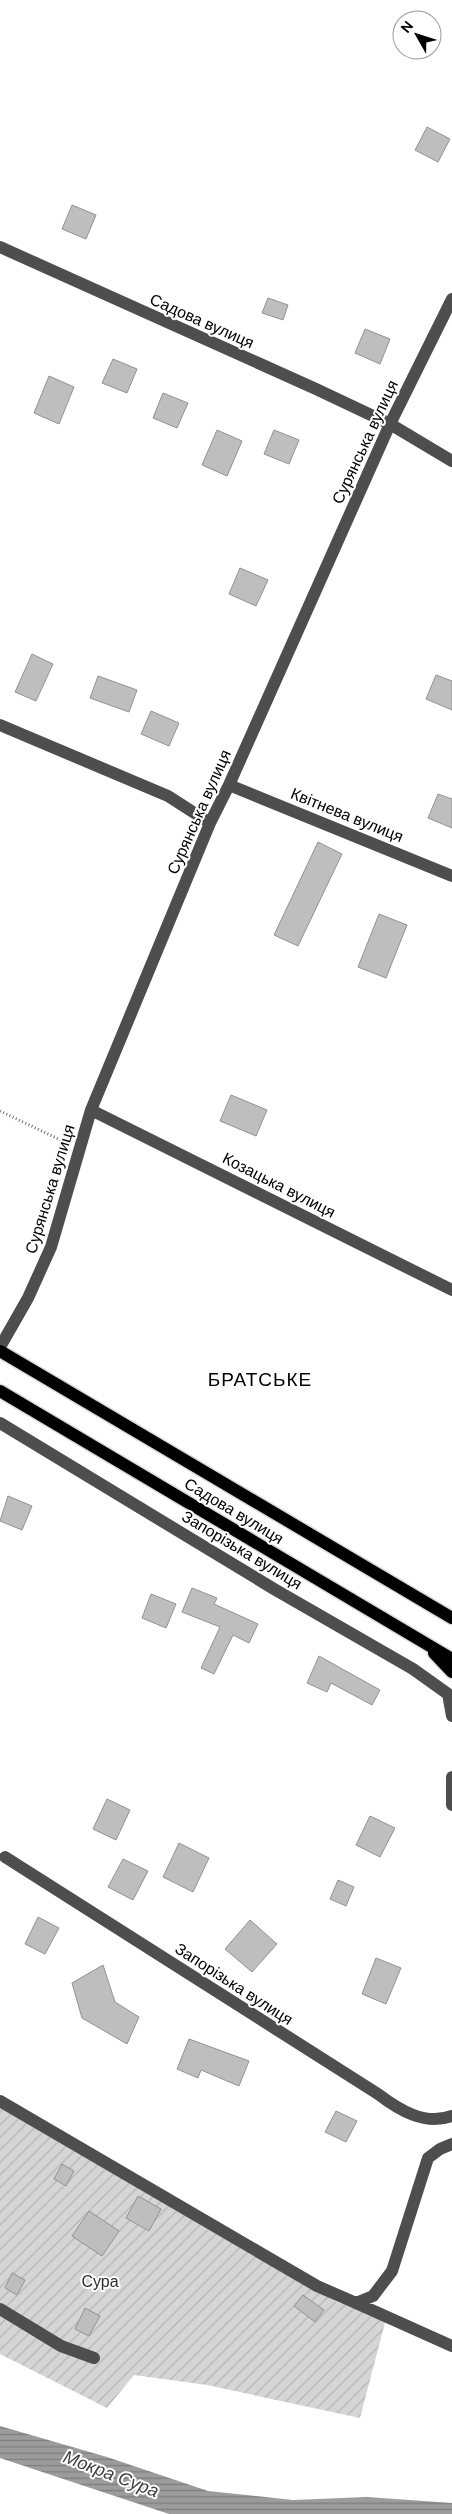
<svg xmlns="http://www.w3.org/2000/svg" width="452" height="2514" font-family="'DM Sans',sans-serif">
<defs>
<pattern id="garden-furrows" width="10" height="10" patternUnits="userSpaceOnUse" patternTransform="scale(1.25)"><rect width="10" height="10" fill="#d5d5d5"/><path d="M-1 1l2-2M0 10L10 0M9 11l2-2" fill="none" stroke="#b5b5b5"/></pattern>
<pattern id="water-rules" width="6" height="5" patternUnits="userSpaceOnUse" patternTransform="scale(1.25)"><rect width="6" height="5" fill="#9c9c9c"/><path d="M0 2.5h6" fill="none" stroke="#7d7d7d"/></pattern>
</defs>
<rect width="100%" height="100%" fill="#fff"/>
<path fill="url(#garden-furrows)" d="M0,2106L337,2302L386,2319L360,2418L207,2385L134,2375L107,2408L0,2354Z"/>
<path fill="url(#water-rules)" d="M0,2426L107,2457L208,2491L293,2500L367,2497L452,2503V2514H169L0,2458Z"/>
<path fill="#bebebe" stroke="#929292" d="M427,127L450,139L438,162L415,150Z
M72,205L96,215L86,239L62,229Z
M268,298L288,305L283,320L262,313Z
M365,329L390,339L380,364L355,353Z
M113,359L137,369L127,393L102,383Z
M49,376L74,387L59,424L34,413Z
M163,393L188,403L177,428L153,418Z
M217,430L242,441L227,476L202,465Z
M274,430L299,440L289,464L264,454Z
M240,568L268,580L256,606L229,594Z
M32,654L53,664L36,701L15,692Z
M436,675L452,681V710L426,699Z
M98,676L137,690L129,712L90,698Z
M151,711L179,723L169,746L141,734Z
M438,794L452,799V828L428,818Z
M318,842L342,854L298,946L274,935Z
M379,914L407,925L386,978L358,967Z
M231,1095L267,1110L256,1136L220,1121Z
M8,1496L32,1506L22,1530L0,1521Z
M192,1588L217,1598L214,1604L258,1624L249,1643L233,1635L214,1674L201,1668L220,1627L182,1612Z
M151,1594L176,1604L166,1628L142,1618Z
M319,1656L380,1690L372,1705L331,1683L327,1692L307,1683Z
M107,1799L130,1810L116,1840L93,1829Z
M370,1816L395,1828L380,1857L356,1845Z
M179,1843L209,1858L193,1892L163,1877Z
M123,1859L148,1871L133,1900L108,1887Z
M338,1880L354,1887L346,1906L330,1899Z
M38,1917L59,1928L45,1954L25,1944Z
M250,1920L277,1944L252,1972L225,1949Z
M376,1958L401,1968L386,2004L362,1994Z
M103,1965L115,2002L139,2017L127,2044L82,2018L72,1983Z
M189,2039L249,2061L239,2086L201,2070L198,2078L177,2069Z
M336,2111L357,2121L346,2142L325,2132Z
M62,2164L74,2171L66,2186L54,2179Z
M138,2196L161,2209L149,2231L126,2218Z
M89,2211L119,2231L102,2256L72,2236Z
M12,2273L25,2280L17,2295L5,2288Z
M303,2295L324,2310L315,2322L294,2306Z
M85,2308L100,2316L89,2336L75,2329Z"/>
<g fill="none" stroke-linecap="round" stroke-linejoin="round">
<g stroke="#dbdbdb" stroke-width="15">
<path id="major" d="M0,1351L452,1618
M0,1391L452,1659
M434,1653L452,1672"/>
</g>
<path stroke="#707070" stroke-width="3" stroke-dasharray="1 2.5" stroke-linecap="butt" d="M0,1111L67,1143"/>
<path stroke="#4e4e4e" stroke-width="12" d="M0,247L316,389L390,424L452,461
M0,725L168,796L210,823
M229,785L452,876
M91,1110L452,1290
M0,1347L28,1298L51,1247L91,1110L210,823L229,785L390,424L452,299
M0,1423L274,1589L413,1669L448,1694L452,1716
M452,1777V1805
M5,1857L378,2094C399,2110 425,2126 452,2116
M0,2101L317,2286L356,2303L373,2296L392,2271L428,2158L440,2149L452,2144
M356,2303L452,2346
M0,2309L61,2346L94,2358"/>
<use href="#major" stroke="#000" stroke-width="12"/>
</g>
<g text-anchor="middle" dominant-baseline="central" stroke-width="4" stroke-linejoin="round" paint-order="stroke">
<g font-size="16" fill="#000" stroke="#fff">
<text transform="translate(202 321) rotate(24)">Садова вулиця</text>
<text transform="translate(365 442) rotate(-65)">Сурянська вулиця</text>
<text transform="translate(199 812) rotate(-66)">Сурянська вулиця</text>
<text transform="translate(347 815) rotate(22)">Квітнева вулиця</text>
<text transform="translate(279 1185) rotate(27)">Козацька вулиця</text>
<text transform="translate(50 1189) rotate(-73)">Сурянська вулиця</text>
<text transform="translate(234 1511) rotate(31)">Садова вулиця</text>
<text transform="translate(242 1550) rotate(31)">Запорізька вулиця</text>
<text transform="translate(234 1984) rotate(33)">Запорізька вулиця</text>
</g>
<g font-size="16" fill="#2c2c2c" stroke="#fff">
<text x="100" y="2281">Сура</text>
</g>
<g font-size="18" font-style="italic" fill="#3d3d3d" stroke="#fff">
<text transform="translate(111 2474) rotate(21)">Мокра Сура</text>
</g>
<g font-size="19" letter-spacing="1" fill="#000" stroke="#fff">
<text x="260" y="1379">БРАТСЬКЕ</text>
</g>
</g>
<g transform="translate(417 35) rotate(309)"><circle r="24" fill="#ffffff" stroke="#999999"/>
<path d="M0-4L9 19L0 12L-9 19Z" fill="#000000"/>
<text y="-8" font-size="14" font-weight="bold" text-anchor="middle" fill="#000000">N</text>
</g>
</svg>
